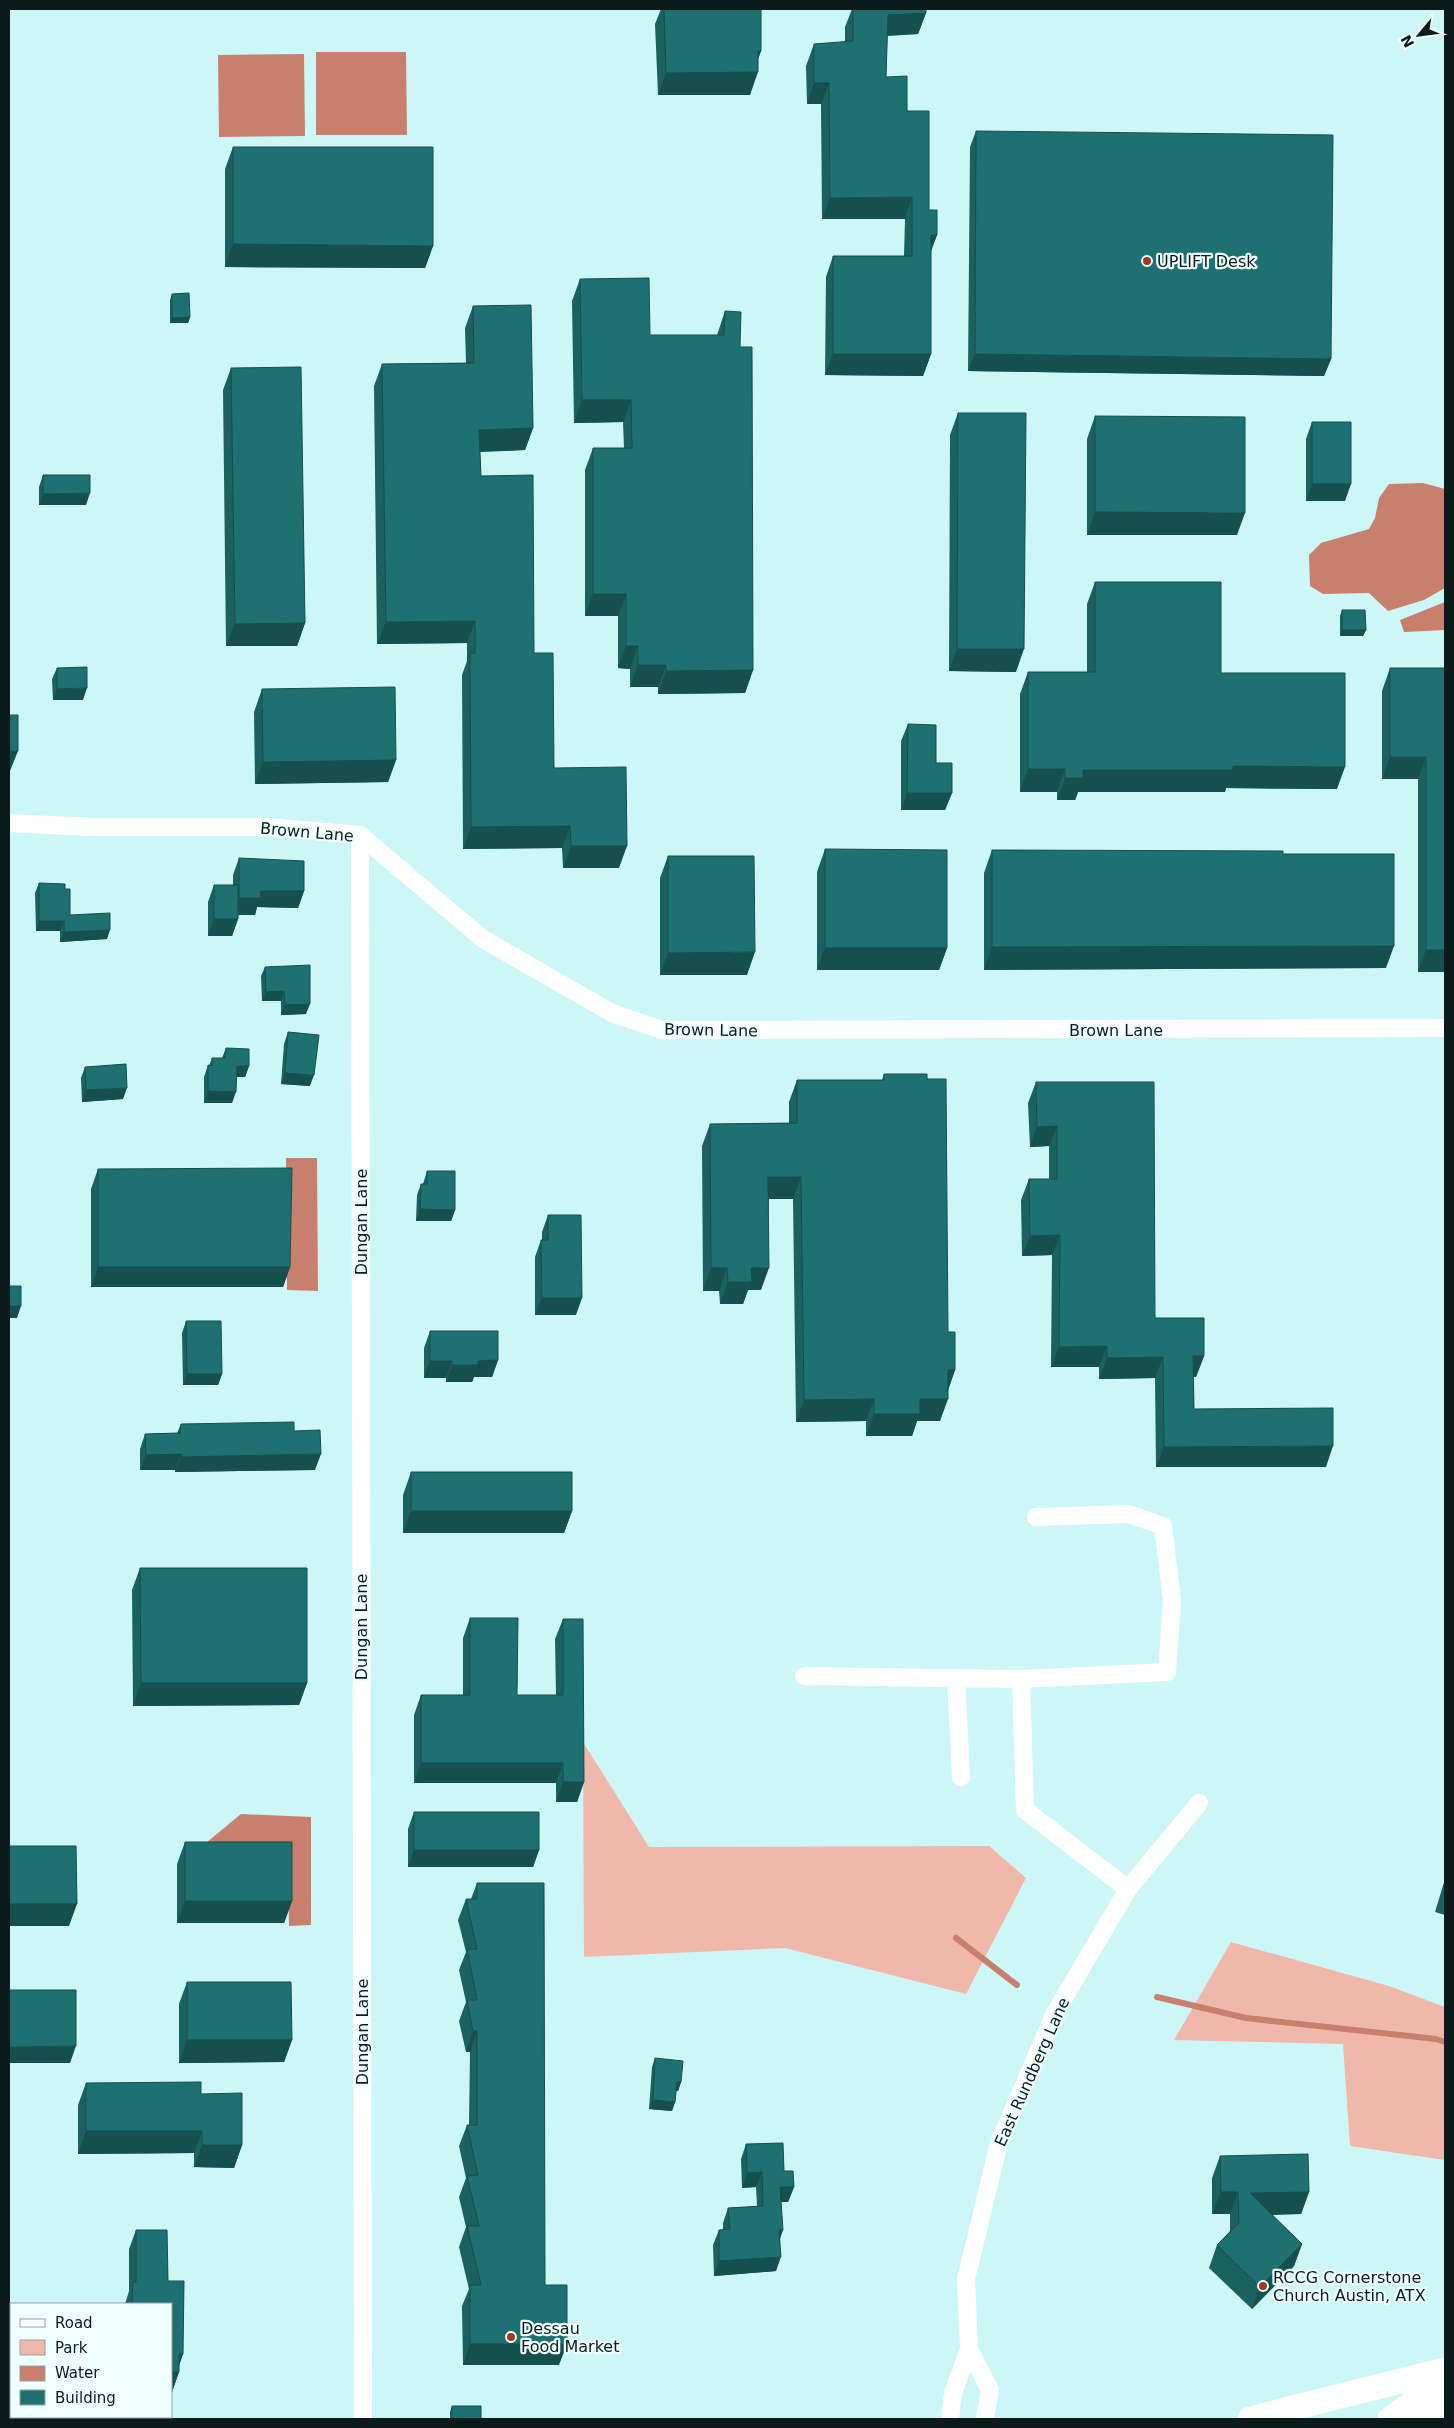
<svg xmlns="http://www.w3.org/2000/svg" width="1454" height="2428" font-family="'DejaVu Sans',sans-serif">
<rect width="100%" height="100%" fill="#cdf7f6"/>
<path fill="#f0b8aa" d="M583,1742L649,1847L989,1846L1026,1878L966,1994L785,1948L584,1957Z
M1231,1942L1389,1986L1445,2007V2160L1350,2146L1343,2044L1174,2040Z"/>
<path fill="#c97f6d" d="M316,52H406L407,135H316Z
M304,54L305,136L219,137L218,55Z
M1423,483L1445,489V588L1424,600L1388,611L1369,593L1323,594L1310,586L1309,555L1321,543L1369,529L1375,518L1379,498L1389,484Z
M1445,602V630L1404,632L1400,620Z
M286,1158H317L318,1291L287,1290Z
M241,1814L311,1817V1925L289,1926L288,1860L201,1847Z"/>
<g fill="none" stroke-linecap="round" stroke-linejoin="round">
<path stroke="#c97f6d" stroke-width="6" d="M956,1938L1017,1985
M1157,1997L1246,2018L1436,2039L1445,2042"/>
<path stroke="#fff" stroke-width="18" d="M9,823L91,827H268L360,835L483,939L612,1013L662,1030L1445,1028
M360,835L363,2419
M1036,1517L1129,1514L1163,1526L1172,1600L1167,1672L1021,1679L1025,1810L1128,1889
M804,1676L1021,1679
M956,1678L961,1777
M969,2349L990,2390L985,2419
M950,2419L953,2393L969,2349L966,2279L999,2143L1055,2013L1128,1889L1199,1803"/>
<path stroke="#fff" stroke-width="25" d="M1250,2419L1445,2370
M1390,2419L1412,2403L1445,2394
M1419,2419L1445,2412"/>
</g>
<path fill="#1a6160" d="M661,9H761V51L758,59L750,95H658L655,24Z
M852,9H926V13L918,34L887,36L886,77L907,111L929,210L937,235L931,250V354L923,376L825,375L826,277L833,256H904L905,219H822L821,104H807L806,66L814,44L845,42V27Z
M976,131L1331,359L1324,376L968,371L970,147Z
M233,147L433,246L425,268L225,267V169Z
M580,279L650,335H717L725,311L740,347L753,670L745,693L658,694V687H630V669L618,668V616H585V470L593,448H624L623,422L574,423L572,301Z
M172,294L190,317L188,323H170V300Z
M473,306L533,428L525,450L480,452L481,476L534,653L554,768L619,868H563L562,848L463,849L462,675L467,661V643L377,644L374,386L382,364L466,363L465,328Z
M231,368L305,623L297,646H226L223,390Z
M958,413L1016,672L949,671L950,435Z
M1095,416L1237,535H1087V439Z
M1312,422L1345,501H1306V439Z
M43,475L86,505H39V487Z
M1095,582L1221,673L1337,789L1226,788L1225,792H1078L1075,800H1057V792H1020V694L1028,672H1087V604Z
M1342,610L1366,630L1363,636H1340V616Z
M57,668L83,700H53L52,679Z
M1390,668H1445V972H1418V779H1382V691Z
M262,689L396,760L388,782L255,784L254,712Z
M908,724L936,763L952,793L945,810H901V741Z
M825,849L947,948L939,970H817V872Z
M992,850L1386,968L984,970V873Z
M668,856L747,975H660V878Z
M239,858L304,891L298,908L257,907L255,915H238V919L232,936H208V902L214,885H233V875Z
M39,883L65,889L70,915L107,939L60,942V931H36L35,893Z
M265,967L306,1014L281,1015V1001H262L261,976Z
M288,1032L310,1086L281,1084L284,1044Z
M226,1048L249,1066L245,1077H236L232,1103H204V1077L208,1065L209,1066L212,1058H222Z
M85,1067L123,1099L82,1102L81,1078Z
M884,1074L948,1332L955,1370L948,1390L940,1421H917L912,1436H866V1421L796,1422L793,1199H769L761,1290H748L743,1304H720L719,1291H703L702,1146L710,1124L789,1123V1102L797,1080H882Z
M1036,1082L1155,1318L1204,1356L1196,1377H1193L1194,1409L1326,1467H1156L1155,1378L1099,1379V1367H1051L1052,1255L1022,1256L1021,1200L1029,1179H1049V1146L1030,1147L1028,1103Z
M98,1169L290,1267L283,1287H91V1189Z
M427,1171L455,1210L451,1221H416L417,1195L421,1184H423Z
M548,1215L576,1315H535V1257L541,1240H542V1232Z
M186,1321L222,1374L218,1385H183L182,1333Z
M430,1331L498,1360L492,1377H474L472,1382H446V1378H424V1348Z
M181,1424L294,1431L315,1470L175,1472V1470H140V1449L145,1434L177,1433Z
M411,1472L572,1511L564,1533H403V1495Z
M140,1568L307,1683L299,1705L133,1706L132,1590Z
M470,1618L517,1695H556L555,1639L563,1619L584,1782L577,1802H556V1783H414V1715L421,1695H463V1638Z
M414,1812L539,1850L533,1867H408V1829Z
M185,1842L292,1901L284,1923H177V1864Z
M1445,1879V1915L1435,1912Z
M477,1883L545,2285L559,2365H463L462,2306L469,2289L459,2247L466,2227L459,2197L466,2178L459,2146L467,2125H469L470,2052H466L459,2021L466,2002L459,1970L466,1952L458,1920L466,1899H471Z
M187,1982L292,2040L284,2062L179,2063V2004Z
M655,2058L681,2082L678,2091H676L675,2102L672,2111L649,2109L652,2067Z
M86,2083L201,2094L242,2145L234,2168L194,2167V2153L78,2154V2105Z
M746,2144L784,2171L794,2187L788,2202H781L780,2239L776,2271L714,2276L713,2245L719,2230H723V2223L728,2208L757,2206L756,2187L742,2188L741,2159Z
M1220,2156L1309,2192L1301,2214L1272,2215L1302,2244L1294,2266L1252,2309L1209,2268L1217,2245L1230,2231V2214H1212V2178Z
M136,2230L168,2281L183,2354L179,2365V2372L172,2392H171V2304H125L126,2301L129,2291V2249Z
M452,2406L481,2419H450V2412Z"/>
<path fill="#154f4e" d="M926,13L918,34L880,36L888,15Z
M758,51H761L753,72H758L750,95H658L666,73Z
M814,83H829L821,104H807Z
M912,197L905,219H822L830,198Z
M931,235H937L929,257Z
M233,244L433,246L425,268L225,267Z
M190,317L188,323H170L172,318Z
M833,354H931L923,376L825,375Z
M975,354L1331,359L1324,376L968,371Z
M582,400H631L623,422L574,423Z
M533,428L525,450L471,452L479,430Z
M1312,484H1351L1345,501H1306Z
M90,493L86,505H39L43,494Z
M1095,512L1245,513L1237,535H1087Z
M593,594H626L618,616H585Z
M475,621L467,643L377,644L386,622Z
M305,623L297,646H226L235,624Z
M1342,630H1366L1363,636H1340Z
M626,646H638L630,669L618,668Z
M957,649H1024L1016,672L949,671Z
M638,665H666L658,687H630Z
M753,670L745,693L658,694L666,671Z
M87,688L83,700H53L57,689Z
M9,751H18L10,771H9Z
M1390,757H1426L1418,779H1382Z
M396,760L388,782L255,784L263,762Z
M1233,766L1345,767L1337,789L1226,788L1225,792H1078L1075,800H1057L1065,778L1083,770Z
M1028,769H1065L1057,792H1020Z
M907,793H952L945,810H901Z
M570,826L562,848L463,849L471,827Z
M571,846H627L619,868H563Z
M260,891H304L298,908L257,907L255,915H233L239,898Z
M214,919H238L232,936H208Z
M39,921H64L60,931H36Z
M110,930L107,939L60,942L64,932Z
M1394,946L1386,968L984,970L992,947Z
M825,948H947L939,970H817Z
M1426,950H1445V972H1418Z
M755,952L747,975H660L668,953Z
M284,991L281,1001H262L266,992Z
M310,1004L306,1014L281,1015L285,1005Z
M237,1066H249L245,1077H233Z
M285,1073L314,1075L310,1086L281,1084Z
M127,1088L123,1099L82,1102L86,1090Z
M208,1091L236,1092L232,1103H204Z
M1057,1126L1049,1146L1030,1147L1037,1127Z
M768,1177H801L793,1199H760Z
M420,1209L455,1210L451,1221H416Z
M1060,1235L1052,1255L1022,1256L1030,1236Z
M98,1267H290L283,1287H91Z
M711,1268H727L719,1291H703Z
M751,1268H769L761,1290H748L743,1304H720L728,1282Z
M542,1298H582L576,1315H535Z
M9,1306H21L17,1318H9Z
M1107,1346L1099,1367H1051L1059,1347Z
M1193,1356H1204L1196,1377H1186Z
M1163,1357L1155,1378L1099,1379L1107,1358Z
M498,1360L492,1377H474L472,1382H446L452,1365L478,1361Z
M430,1361H452L446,1378H424Z
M948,1370H955L947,1393Z
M187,1374H222L218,1385H183Z
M874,1399L866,1421L796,1422L804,1400Z
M920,1399H948L940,1421H917L912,1436H866L874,1414Z
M1333,1446L1326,1467H1156L1164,1447Z
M181,1454L175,1470H140L146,1455Z
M321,1454L315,1470L175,1472L181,1457Z
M411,1511H572L564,1533H403Z
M141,1683H307L299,1705L133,1706Z
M421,1763H563L556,1783H414Z
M563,1782H584L577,1802H556Z
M414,1850H539L533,1867H408Z
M185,1901H292L284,1923H177Z
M9,1904H77L69,1926H9Z
M473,2031H477L470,2052H466Z
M187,2040H292L284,2062L179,2063Z
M76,2046L70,2063H9V2047Z
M677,2082H681L678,2091H673Z
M653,2100L675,2102L672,2111L649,2109Z
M86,2131H202L194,2153L78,2154Z
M202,2145H242L234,2168L194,2167Z
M762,2172L756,2187L742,2188L747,2173Z
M780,2187H794L788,2202H775Z
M1221,2192H1238L1230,2214H1212Z
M1309,2192L1301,2214L1242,2215L1250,2193Z
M779,2230H783L778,2245Z
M1302,2244L1294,2266L1252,2309L1260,2287Z
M781,2257L776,2271L714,2276L719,2261Z
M470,2344H567L559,2365H463Z
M179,2354H183L177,2372H179L172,2392H171V2372Z"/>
<path fill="#1e7170" stroke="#154f4e" d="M664,9H761V51H758V72L666,73Z
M853,9H926V13L888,15L886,77L907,76V111H929V210H937V235H931V354H833V256H912V197L830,198L829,83H814V44L853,41Z
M976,131L1333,135L1331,359L975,354Z
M233,147H433V246L233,244Z
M649,278L650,335H724L725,311L741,312L740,347H752L753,670L666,671V665H638V646H626V594H593V448H632L631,400H582L580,279Z
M189,293L190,317L172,318V294Z
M531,305L533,428L479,430L481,476L533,475L534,653H553L554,768L626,767L627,846H571L570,826L471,827L470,653H475V621L386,622L382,364L474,363L473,306Z
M301,367L305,623L235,624L231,368Z
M958,413H1026L1024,649H957Z
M1095,416L1245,417V513L1095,512Z
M1312,422H1351V484H1312Z
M43,475H90V493L43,494Z
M1095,582H1221V673H1345V767L1233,766V770H1083V778H1065V769H1028V672H1095Z
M1342,610H1365L1366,630H1342Z
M87,667V688L57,689V668Z
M1390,668H1445V950H1426V757H1390Z
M395,687L396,760L263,762L262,689Z
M9,715H18V751H9Z
M908,724L936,725V763H952V793H907Z
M825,849L947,850V948H825Z
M992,850L1283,851V854H1394V946L992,947Z
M668,856H754L755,952L668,953Z
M239,858L304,861V891H260L261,898H239Z
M39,883L65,884V889H70V915L110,913V930L64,932V921H39Z
M214,885H238V919H214Z
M310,965V1004L285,1005L284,991L266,992L265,967Z
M288,1032L319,1035L314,1075L285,1073Z
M226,1048L249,1049V1066H237L236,1092L208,1091V1065L212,1066V1058H225Z
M126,1064L127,1088L86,1090L85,1067Z
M884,1074H927V1079H946L948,1332H955V1370H948V1399H920V1414H874V1399L804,1400L801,1177H768L769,1268H751L752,1282H728L727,1268H711L710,1124L797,1123V1080H884Z
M1036,1082H1154L1155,1318H1204V1356H1193L1194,1409L1333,1408V1446L1164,1447L1163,1357L1107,1358V1346L1059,1347L1060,1235L1030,1236L1029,1179H1057V1126L1037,1127Z
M292,1168L290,1267H98V1169Z
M427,1171H455V1210L420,1209L421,1184H427Z
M548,1215H581L582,1298H542L541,1240H548Z
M9,1286H21V1306H9Z
M186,1321H221L222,1374H187Z
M430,1331H498V1360L478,1361V1365H452V1361H430Z
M294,1422V1431L320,1430L321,1454L181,1457V1454L146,1455L145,1434L180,1433L181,1424Z
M411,1472H572V1511H411Z
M140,1568H307V1683H141Z
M470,1618H518L517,1695H563V1619H583L584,1782H563V1763H421V1695H470Z
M414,1812H539V1850H414Z
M185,1842H292V1901H185Z
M9,1846H76L77,1904H9Z
M477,1883H544L545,2285H567V2344H470V2285H481L467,2226H479L467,2176L478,2175L467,2125H477V2031H473L467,2000H477L467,1949H477L466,1899H477Z
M187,1982H291L292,2040H187Z
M9,1990H76V2046L9,2047Z
M655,2058L683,2061L681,2082H677L675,2102L653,2100Z
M201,2082V2094L242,2093V2145H202V2131H86V2083Z
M783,2143L784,2171H793L794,2187H780L783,2230H779L781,2257L719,2261V2230L730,2229L728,2208L763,2206L762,2172L747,2173L746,2144Z
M1308,2154L1309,2192L1250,2193L1302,2244L1260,2287L1217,2245L1239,2223L1238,2192H1221L1220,2156Z
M136,2230H167L168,2281H184L183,2354H179V2372H171V2304H132L133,2282H136Z
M452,2406H481V2419H452Z"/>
<g fill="#a13820" stroke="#eefffe" stroke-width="2">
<circle cx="1147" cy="261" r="5"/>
<circle cx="1263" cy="2286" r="5"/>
<circle cx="511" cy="2337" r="5"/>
</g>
<g text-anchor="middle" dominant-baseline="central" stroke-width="4.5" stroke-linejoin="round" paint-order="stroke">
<g font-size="16" fill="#0b1b1b" stroke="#eefffe" text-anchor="start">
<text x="1157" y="261">UPLIFT Desk</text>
<text x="1273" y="2277">RCCG Cornerstone<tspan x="1273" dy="18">Church Austin, ATX</tspan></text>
<text x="521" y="2328">Dessau<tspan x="521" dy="18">Food Market</tspan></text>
</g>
<g font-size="16" fill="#0b1b1b" stroke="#eefffe">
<text transform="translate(307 832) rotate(5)">Brown Lane</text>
<text transform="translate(711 1030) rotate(1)">Brown Lane</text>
<text x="1116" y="1030">Brown Lane</text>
<text transform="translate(361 1222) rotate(-90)">Dungan Lane</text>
<text transform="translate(361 1627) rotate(-90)">Dungan Lane</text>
<text transform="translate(362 2032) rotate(-90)">Dungan Lane</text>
<text transform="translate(1032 2072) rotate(-66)">East Rundberg Lane</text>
</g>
</g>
<rect width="1454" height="2428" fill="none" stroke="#0b1b1b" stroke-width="20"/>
<rect x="10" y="2303" width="162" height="115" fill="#eefffe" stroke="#93a4a3"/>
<rect x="20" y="2319" width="25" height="8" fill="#ffffff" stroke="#93a4a3"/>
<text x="55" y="2328" font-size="15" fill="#0b1b1b">Road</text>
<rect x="20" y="2340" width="25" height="15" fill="#f0b8aa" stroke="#93a4a3"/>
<text x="55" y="2353" font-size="15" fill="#0b1b1b">Park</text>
<rect x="20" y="2366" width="25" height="15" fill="#c97f6d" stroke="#93a4a3"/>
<text x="55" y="2378" font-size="15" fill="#0b1b1b">Water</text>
<rect x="20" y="2390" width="25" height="15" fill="#1e7170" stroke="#93a4a3"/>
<text x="55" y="2403" font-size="15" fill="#0b1b1b">Building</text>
<g transform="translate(1419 35) rotate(241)" stroke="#eefffe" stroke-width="4" paint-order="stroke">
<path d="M0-4L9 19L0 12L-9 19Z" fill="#0b1b1b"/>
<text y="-8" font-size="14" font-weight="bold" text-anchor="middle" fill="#0b1b1b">N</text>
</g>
</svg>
